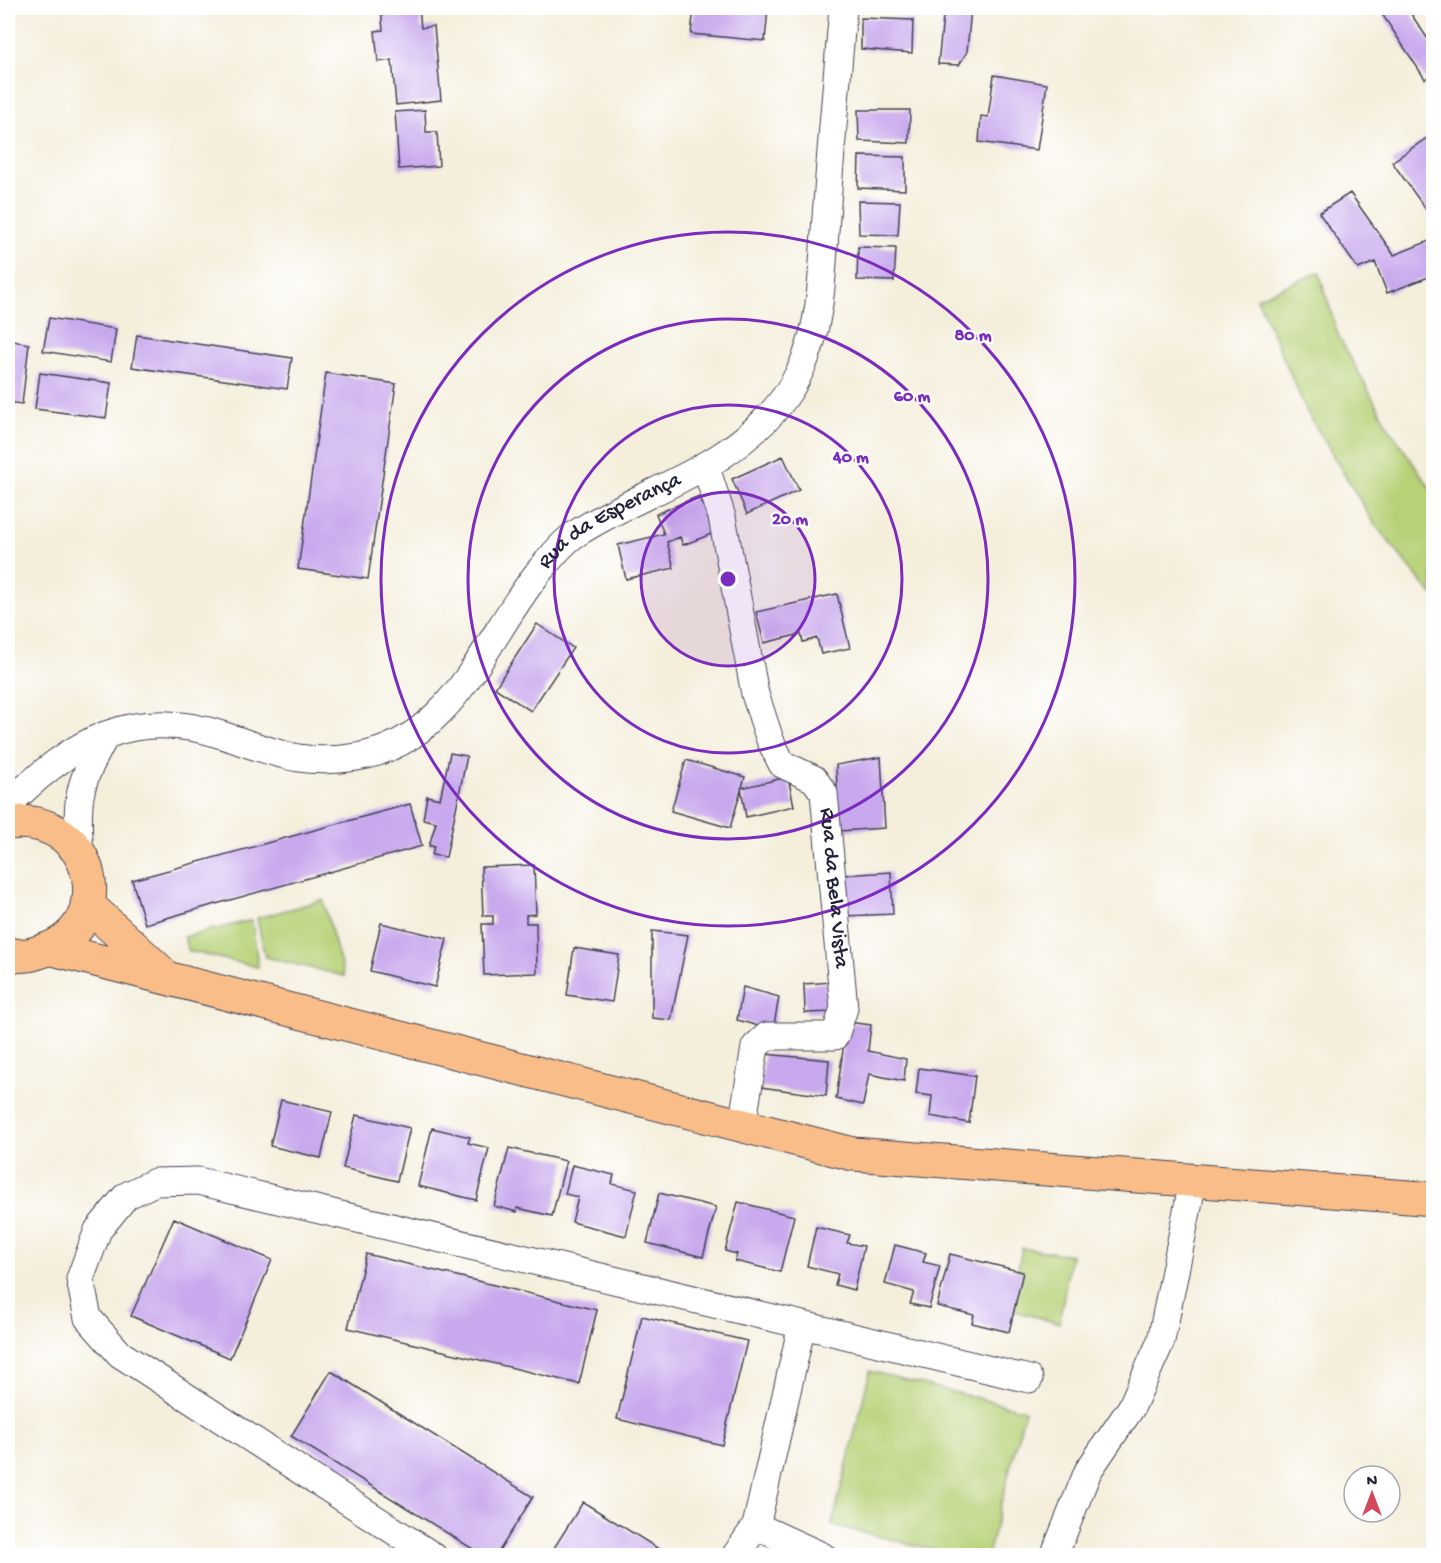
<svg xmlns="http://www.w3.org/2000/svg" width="1441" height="1563" font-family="'Gochi Hand',sans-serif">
<rect width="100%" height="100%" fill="#fff"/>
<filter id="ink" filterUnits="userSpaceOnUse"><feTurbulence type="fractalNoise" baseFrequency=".0167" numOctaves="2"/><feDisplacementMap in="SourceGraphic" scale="12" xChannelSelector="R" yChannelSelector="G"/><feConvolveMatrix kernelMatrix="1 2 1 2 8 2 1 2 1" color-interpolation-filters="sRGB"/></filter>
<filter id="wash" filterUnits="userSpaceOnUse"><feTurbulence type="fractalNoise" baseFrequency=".008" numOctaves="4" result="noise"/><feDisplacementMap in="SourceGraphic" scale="24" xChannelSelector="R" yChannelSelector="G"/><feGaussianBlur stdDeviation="1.35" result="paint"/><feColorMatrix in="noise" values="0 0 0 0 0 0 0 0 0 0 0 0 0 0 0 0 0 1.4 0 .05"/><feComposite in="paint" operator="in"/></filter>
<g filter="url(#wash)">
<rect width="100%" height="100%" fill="#f4eedb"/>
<path fill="#b6d176" stroke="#6c7a58" stroke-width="1.5" d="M1319,272L1338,335L1389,428L1433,492V596L1373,522L1307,412L1257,298Z
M323,900L344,976L265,957L257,918Z
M252,920L258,967L189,951L184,937Z
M1022,1248L1071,1255L1059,1323L1010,1310Z
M870,1371L1025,1410L988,1555H955L832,1525Z"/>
<g id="blocks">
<path fill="#c8a9ed" d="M381,8H419L421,28L434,26L441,100L396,105L392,60L378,62L375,31L383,30Z
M694,8H768L765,41L691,34Z
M944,8H971L967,52L959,65L938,64Z
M1378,8H1407L1434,48V73L1425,79Z
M861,18L913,20L912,53L861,49Z
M994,75L1047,84L1037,150L979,142L981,116L988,117Z
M425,110L426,132H437L439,166L399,169L395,112Z
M858,110H910L909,143L859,141Z
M1434,133V217L1432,218L1392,162Z
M859,156L905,157V190L858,188Z
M1350,193L1394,255L1434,239V275L1387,293L1375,262L1358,269L1319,213Z
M858,201L900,202L898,235L859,234Z
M858,247L896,248L894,281L857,280Z
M49,318L116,329L111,362L43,351Z
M137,335L292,358L287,389L132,367Z
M8,340L29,344L22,404L8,402Z
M40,373L111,383L106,418L35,409Z
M326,373L396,384L368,579L298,569Z
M783,456L799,490L747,514L732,479Z
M699,496L714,533L683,545L680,537L667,542L674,568L626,579L618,545L664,534L656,514Z
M837,594L850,648L821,654L817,638L803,642L801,634L764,643L756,612Z
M537,624L573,648L531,711L495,688Z
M450,753L467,756L446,857L432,855L434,846H429L436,822L423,819L427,796L440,799Z
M881,757L885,828L839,831L836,765Z
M686,760L745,777L730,828L671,811Z
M788,777L794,806L746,817L741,788Z
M410,804L422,846L145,924L132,880Z
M534,865L536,914L526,915V923H536L537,973L484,975L482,924H493V916H483L481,867Z
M891,872L893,914L845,916L843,875Z
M381,923L447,939L435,987L370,971Z
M652,931L688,935L671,1020L652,1018Z
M574,948L619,955L612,1002L567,995Z
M832,982L834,1012L805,1013L804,984Z
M743,987L779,997L773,1030L737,1020Z
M847,1022L871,1025L868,1051L906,1059L904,1081L869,1074L863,1105L836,1099Z
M764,1054L829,1060L826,1096L761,1087Z
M919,1068L975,1076L969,1123L930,1116L932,1096L916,1094Z
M281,1100L332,1112L321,1158L270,1146Z
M356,1115L410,1128L397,1181L343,1168Z
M432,1128L470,1137L468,1143L489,1148L476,1200L418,1186Z
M509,1148L566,1161L552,1216L517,1208V1212L494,1206Z
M572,1165L614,1175L612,1184L637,1190L626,1236L572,1222L578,1197L565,1194Z
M659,1193L716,1207L703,1257L647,1243Z
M738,1202L794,1216L780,1272L735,1261L737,1254L725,1251Z
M174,1218L272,1260L230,1358L131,1316Z
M816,1227L850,1235L847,1243L864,1246L854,1290L835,1285L838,1274L807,1266Z
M895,1245L926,1253L923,1262L940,1266L929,1308L910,1304L914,1292L885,1284Z
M366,1254L597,1310L579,1384L348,1328Z
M950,1254L1023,1272L1009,1332L972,1323L974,1315L937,1306Z
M642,1316L747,1341L722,1445L617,1419Z
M331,1371L533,1497L496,1556H484L291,1436Z
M583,1502L670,1556H549Z"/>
</g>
</g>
<g filter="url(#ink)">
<use href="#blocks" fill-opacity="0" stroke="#424153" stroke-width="1.5"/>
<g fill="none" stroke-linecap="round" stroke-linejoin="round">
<g stroke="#424153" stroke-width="29">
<g id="minor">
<path id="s1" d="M705,465L722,517L755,694L770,740L782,764L814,779L824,793L844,1008L835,1036H767L755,1047L742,1126"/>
<path id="s2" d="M8,805C72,741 133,705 225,736C276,753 302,766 357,757C454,741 485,637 541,569C551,558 562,543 574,535C619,505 672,487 718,458C752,436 783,408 800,371C823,323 822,269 826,217C831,147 837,77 843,8"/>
<path d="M80,853C75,796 79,784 106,735"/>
<path d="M756,1526L802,1325"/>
<path d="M433,1556L120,1354L88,1318L80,1279L98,1230L126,1196L155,1182L198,1181L1029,1379"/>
<path d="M735,1556L756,1526L822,1556"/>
<path d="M1054,1556L1088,1471L1131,1408L1161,1341L1193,1181"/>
</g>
</g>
<g stroke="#424153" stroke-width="35">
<path id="primary" d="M8,823C98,812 121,930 39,952C28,956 19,957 8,954
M87,904L164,975
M53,949L853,1154L1434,1199"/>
</g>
<use href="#minor" stroke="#fff" stroke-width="27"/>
<use href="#primary" stroke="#f8bd88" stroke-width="33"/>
</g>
</g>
<circle cx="728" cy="579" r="87" fill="#7b2cbf" fill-opacity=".12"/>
<g fill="none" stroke="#7b2cbf" stroke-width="3">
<circle cx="728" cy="579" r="87"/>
<circle cx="728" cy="579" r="174"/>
<circle cx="728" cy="579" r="260"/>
<circle cx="728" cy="579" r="347"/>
</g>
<g text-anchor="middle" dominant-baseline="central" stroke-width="4.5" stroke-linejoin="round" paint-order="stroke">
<g font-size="22" fill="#22223b" stroke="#fff">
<text stroke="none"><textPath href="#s2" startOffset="735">Rua da Esperança</textPath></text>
<text stroke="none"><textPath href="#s1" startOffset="458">Rua da Bela Vista</textPath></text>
</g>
</g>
<circle cx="728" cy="579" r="9" fill="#7b2cbf" stroke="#fff" stroke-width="3"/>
<g font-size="18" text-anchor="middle" font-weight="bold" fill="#7b2cbf" stroke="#fff" stroke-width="4.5" stroke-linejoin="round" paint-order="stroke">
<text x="973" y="340">80 m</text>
<text x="912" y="401">60 m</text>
<text x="851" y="462">40 m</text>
<text x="790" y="524">20 m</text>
</g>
<rect width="1441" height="1563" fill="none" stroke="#fff" stroke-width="30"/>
<g transform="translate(1372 1494)"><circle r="28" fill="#ffffff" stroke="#a7a7b1" stroke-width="1.5"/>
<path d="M0-4.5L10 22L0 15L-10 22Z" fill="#d1495b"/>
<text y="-9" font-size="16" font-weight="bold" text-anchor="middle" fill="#22223b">N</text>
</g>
</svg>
